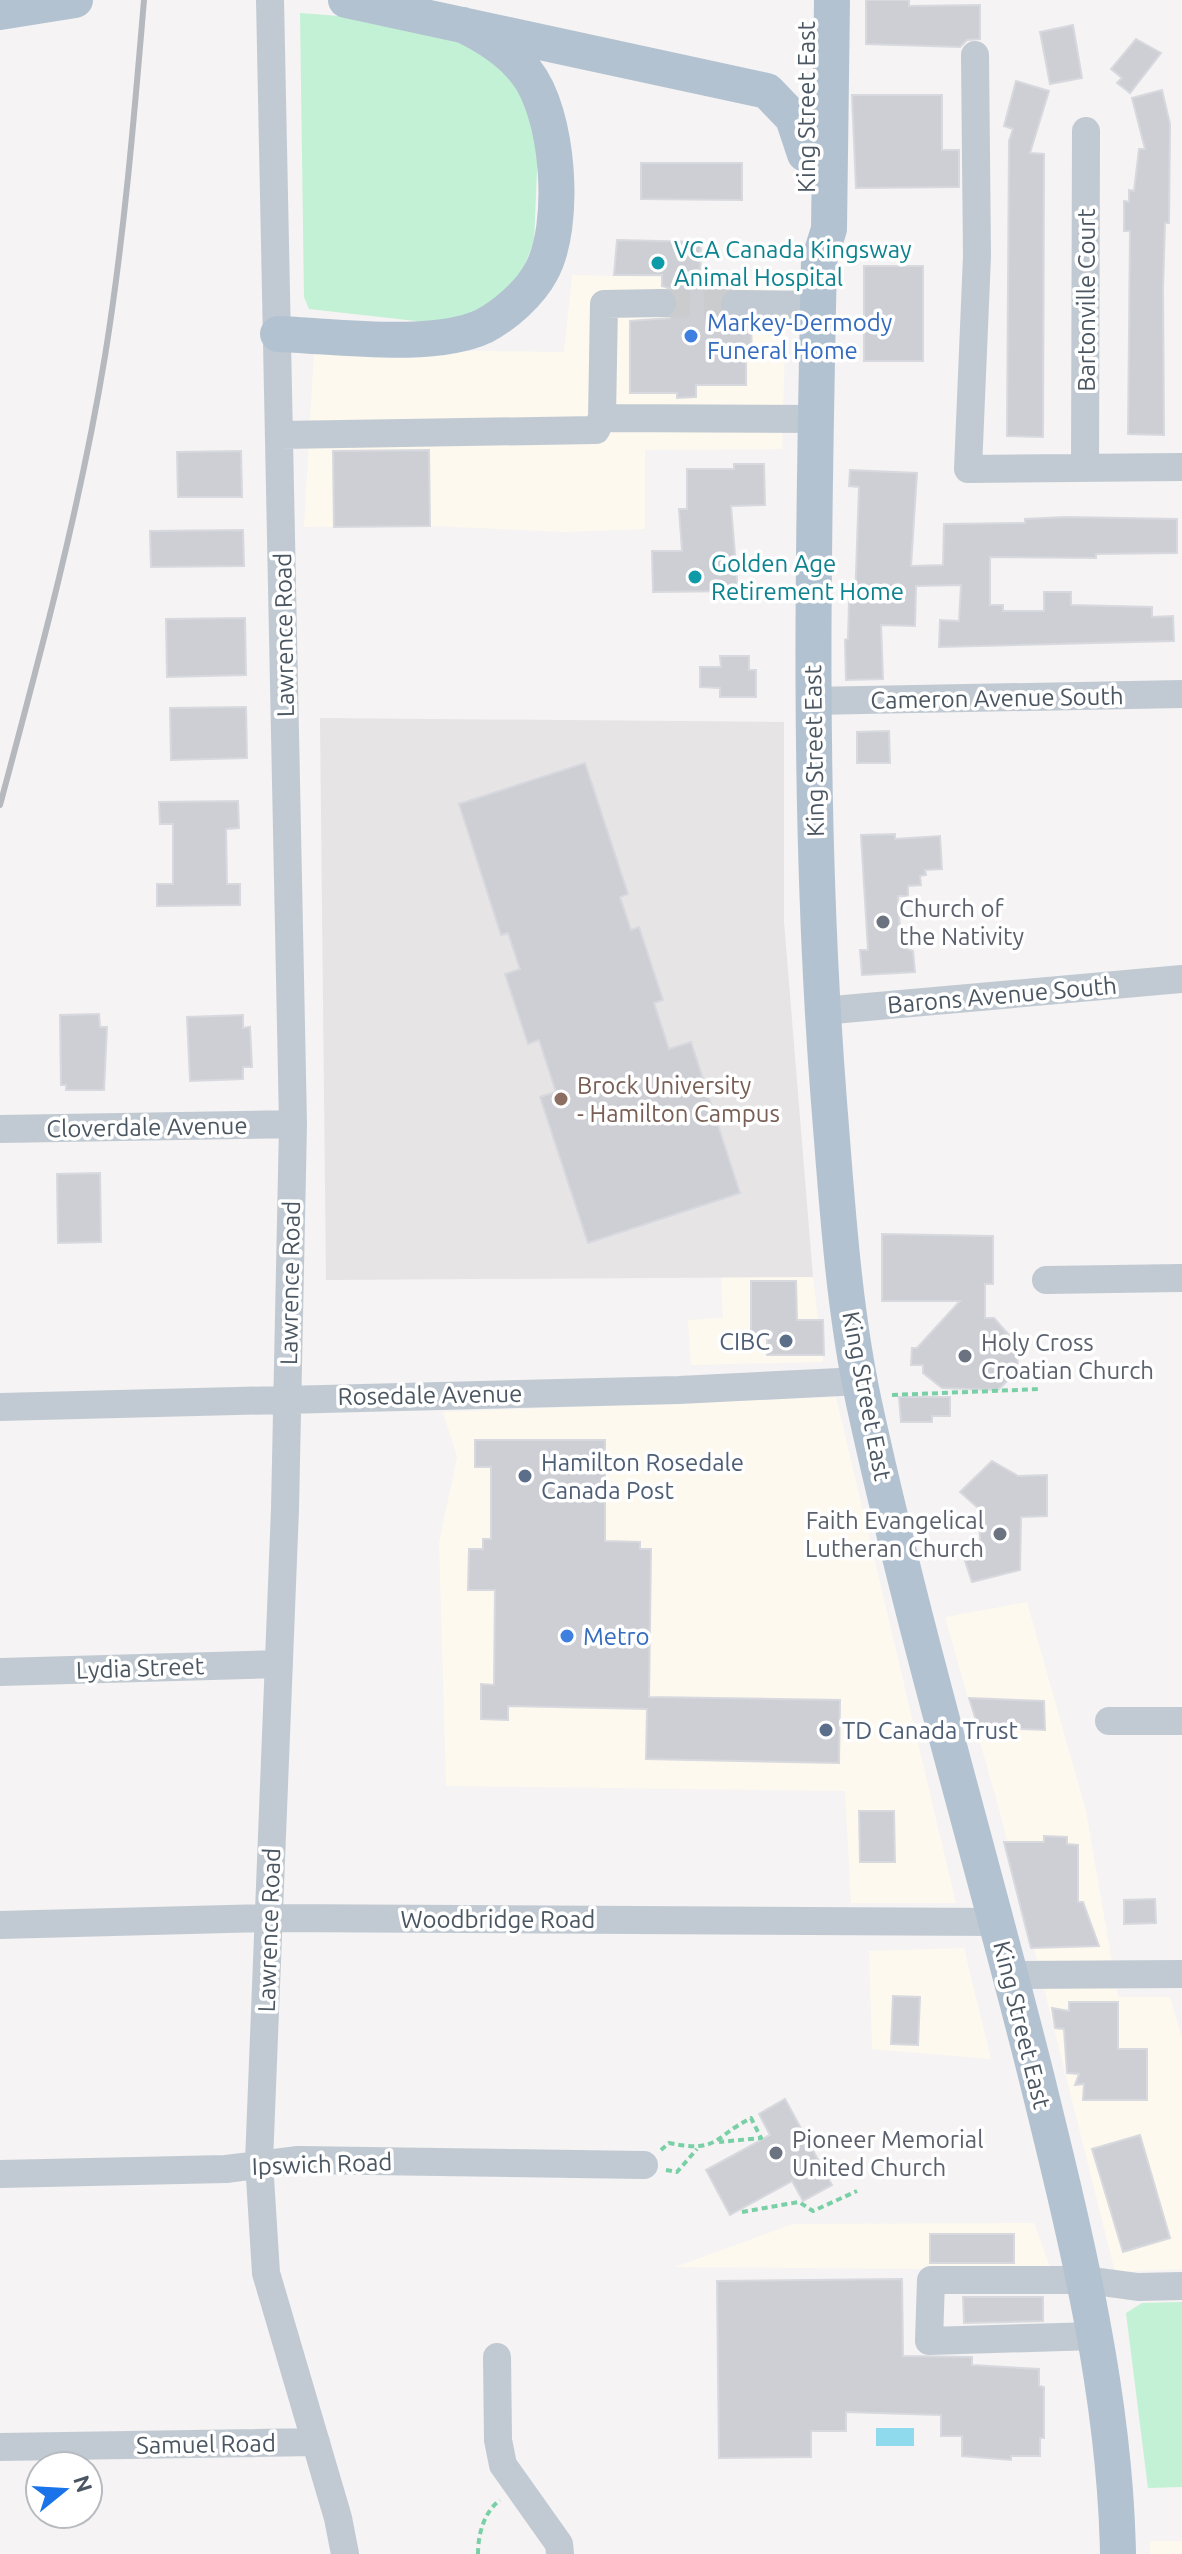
<svg xmlns="http://www.w3.org/2000/svg" width="1182" height="2554" font-family="Ubuntu,sans-serif">
<rect width="100%" height="100%" fill="#f5f3f3"/>
<path fill="#fdf9ef" d="M572,275L787,280L782,449L645,450V529L566,532L432,526L304,527L314,349L564,352Z
M721,1277H813L823,1362L691,1365L688,1320L723,1318Z
M836,1397L956,1903H851L845,1791L446,1786L439,1543L457,1457L443,1412Z
M1027,1602L1086,1811L1118,1997H1170L1182,2038V2269L1115,2272L1000,1813L945,1617Z
M964,1948L991,2059L872,2049L869,1951Z
M1034,2223L1051,2270L675,2267L793,2224Z
M1150,2541H1182V2554H1150Z"/>
<path fill="#e6e4e5" d="M320,718L784,722V922L813,1277L326,1280Z"/>
<path fill="#c3f1d5" d="M300,13L352,17L474,46L502,68L524,94L538,147L534,242L522,271L502,295L470,315L434,323L309,309L304,297Z
M1182,2302V2487L1148,2488L1126,2313L1142,2303Z"/>
<path fill="#90daee" d="M876,2428H914V2446H876Z"/>
<path fill="#cdcfd5" stroke="#d7d9de" stroke-width="2" d="M866,0H909V6L980,5V39L967,40L960,47L866,44Z
M1073,25L1082,78L1050,84L1040,32Z
M1136,39L1161,53L1130,93L1117,83L1122,78L1111,69Z
M1016,81L1049,91L1030,153L1044,154L1043,437L1007,436L1009,141L1013,129L1004,126Z
M1162,90L1170,124L1169,223H1165L1163,289L1164,435L1128,434L1130,231H1124V201L1129,202V190L1134,191L1139,149H1145L1132,98Z
M852,95H942V150H959V187L856,188Z
M641,163H742V200L641,199Z
M617,240L701,242L700,283H735V287L720,296V312L727,319L751,321L752,358H746V385H696V397L677,398V393H630V321L670,318L679,302L671,289L662,286V275H614Z
M864,266H923V361H864Z
M429,450L430,526L334,527L333,451Z
M241,451L242,497H178L177,452Z
M734,464H764L765,505L731,506L738,591L653,592L652,551H682L679,509H687V469H734Z
M850,470L917,473L911,566L943,565L944,524L1025,523V519L1065,517L1177,519V553L1096,554V558L990,557V605H1003V611H1044V592H1071V605L1152,607V617L1173,616L1174,641L939,647L940,620L959,621L961,585L916,586L915,626L881,625L883,679L846,680L845,640L848,639L849,602H855L859,487L849,486Z
M243,530L244,566L151,567L150,531Z
M245,618L246,675L167,677L166,619Z
M720,656H749V670H756V697H720V688L700,687V667H721Z
M246,707L247,758L171,760L170,708Z
M889,731L890,763H857V732Z
M585,763L628,894L620,897L631,930L639,927L663,1000L654,1003L669,1049L691,1042L740,1193L588,1243L540,1097L556,1092L539,1040L528,1044L505,974L520,969L508,933L501,935L459,804Z
M238,801L239,828L226,829L227,884H240V905L157,906V884H173V824H160L159,802Z
M895,834V839L940,836L942,869L925,870L926,875L920,876L921,885L908,886V896H898L901,947L913,951L915,972L862,975L860,950H868L861,835Z
M99,1014L100,1027H107L104,1090H66V1085H61L60,1015Z
M243,1015V1028L250,1027L252,1067H243V1079L190,1081L187,1017Z
M100,1173L101,1242L58,1243L57,1174Z
M882,1234L993,1236V1284H985V1318H994L1017,1344L1018,1370L998,1390L942,1388L923,1373V1365H911L912,1348H917L960,1301H882Z
M751,1281H796L797,1320H823L824,1355H767V1335H751Z
M899,1397H950V1416H932V1422H901Z
M475,1440H605V1541L640,1542V1549H651L649,1697L840,1700L839,1763L646,1759L647,1709L508,1706V1720L481,1719V1684L494,1685L495,1590H468L469,1549H483V1539H491V1467H475Z
M992,1461L1018,1476L1047,1475V1516L1021,1517L1020,1570L972,1582L963,1555L981,1551L978,1508L960,1492Z
M969,1698L1044,1701L1045,1730L978,1727Z
M859,1811H894L895,1862H860Z
M1044,1836L1067,1837V1844L1078,1845V1902H1083L1099,1946L1031,1948L1004,1842H1044Z
M1155,1899L1156,1923L1124,1924V1900Z
M893,1996L920,1997L918,2045L891,2044Z
M1069,2002H1118V2049H1147V2100H1083L1084,2084L1075,2085L1079,2074L1067,2073L1064,2029L1055,2028L1052,2008L1069,2011Z
M785,2099L832,2185L803,2201L792,2181L730,2215L706,2170L770,2135L759,2114Z
M1140,2135L1170,2238L1123,2252L1092,2149Z
M930,2234H1014V2263H930Z
M902,2279L903,2356L972,2357V2365L1039,2369V2386L1044,2387V2438H1040V2456H1011V2460L962,2456V2436H941V2415L846,2412V2431H811V2457L719,2458L717,2281Z
M963,2297H1043V2321L964,2323Z"/>
<g fill="none" stroke-linecap="round" stroke-linejoin="round">
<path stroke="#caccce" stroke-width="28" stroke-dasharray="28 14" stroke-linecap="butt" d="M662,303L735,304"/>
<path stroke="#7ad0a6" stroke-width="4" stroke-dasharray="6 4" stroke-linecap="butt" d="M892,1395L1041,1389
M661,2150L669,2143C719,2153 712,2138 751,2118L761,2138L719,2142
M666,2170L677,2172L697,2149
M742,2212L799,2202L813,2211L857,2191
M478,2554C478,2534 484,2512 500,2500"/>
<path stroke="#c1cad2" stroke-width="28" d="M270,0L293,1124L285,1509L259,2162L266,2273L338,2518L345,2554
M975,55L977,256L968,469L1182,467
M735,304L818,305
M602,418L816,419
M281,435L596,430L602,418L604,304L662,303
M1085,468L1086,131
M811,701L1182,694
M822,1011L1182,979
M0,1129L293,1124
M1046,1280L1182,1278
M0,1407L679,1390L860,1381
M0,1672L279,1664
M1109,1721H1182
M0,1925L270,1918L996,1922
M1010,1975L1182,1974
M0,2174L226,2169L298,2160L644,2165
M1095,2336L929,2341L931,2280H1086L1138,2287L1182,2286
M497,2357L498,2440L503,2465L559,2544L560,2554
M0,2447L316,2442"/>
<path stroke="#b3c2d1" stroke-width="36" d="M346,0L767,91L793,118L805,154
M832,0L829,229L819,261C813,541 807,821 829,1102C837,1201 843,1305 864,1403C913,1628 979,1849 1035,2071C1074,2230 1115,2390 1118,2554
M0,12L75,0
M278,334C336,336 433,350 484,326C505,315 530,293 541,272C567,226 559,113 526,72C509,50 487,37 463,25"/>
<path stroke="#b5b8bd" stroke-width="6" d="M0,805C40,656 80,508 105,356C124,238 134,119 144,0"/>
</g>
<g fill="#0f9aa8" stroke="#fff" stroke-width="3">
<circle cx="658" cy="263" r="8"/>
<circle cx="695" cy="577" r="8"/>
</g>
<g fill="#3f7fe0" stroke="#fff" stroke-width="3">
<circle cx="691" cy="336" r="8"/>
<circle cx="567" cy="1636" r="8"/>
</g>
<g fill="#6b7280" stroke="#fff" stroke-width="3">
<circle cx="883" cy="922" r="8"/>
<circle cx="965" cy="1356" r="8"/>
<circle cx="1000" cy="1534" r="8"/>
<circle cx="776" cy="2153" r="8"/>
</g>
<circle fill="#8d6e63" stroke="#fff" stroke-width="3" cx="561" cy="1099" r="8"/>
<g fill="#5c6f8a" stroke="#fff" stroke-width="3">
<circle cx="786" cy="1341" r="8"/>
<circle cx="525" cy="1476" r="8"/>
<circle cx="826" cy="1730" r="8"/>
</g>
<g text-anchor="middle" dominant-baseline="central" stroke-width="7" stroke-linejoin="round" paint-order="stroke">
<g font-size="24" fill="#4a5661" stroke="#fff">
<text transform="translate(806 107) rotate(-90)">King Street East</text>
<text transform="translate(1086 300) rotate(-90)">Bartonville Court</text>
<text transform="translate(284 635) rotate(-91)">Lawrence Road</text>
<text transform="translate(997 698) rotate(-1)">Cameron Avenue South</text>
<text transform="translate(814 751) rotate(-91)">King Street East</text>
<text transform="translate(1002 995) rotate(-5)">Barons Avenue South</text>
<text transform="translate(147 1127) rotate(-1)">Cloverdale Avenue</text>
<text transform="translate(290 1283) rotate(-89)">Lawrence Road</text>
<text transform="translate(430 1395) rotate(-1)">Rosedale Avenue</text>
<text transform="translate(867 1396) rotate(79)">King Street East</text>
<text transform="translate(140 1668) rotate(-2)">Lydia Street</text>
<text x="498" y="1919">Woodbridge Road</text>
<text transform="translate(269 1930) rotate(-88)">Lawrence Road</text>
<text transform="translate(1022 2025) rotate(76)">King Street East</text>
<text transform="translate(322 2164) rotate(-2)">Ipswich Road</text>
<text transform="translate(206 2444) rotate(-1)">Samuel Road</text>
</g>
<g font-size="24" fill="#0d838f" stroke="#fff" text-anchor="start">
<text x="674" y="249">VCA Canada Kingsway<tspan x="674" dy="28">Animal Hospital</tspan></text>
<text x="711" y="563">Golden Age<tspan x="711" dy="28">Retirement Home</tspan></text>
</g>
<g font-size="24" fill="#366cbe" stroke="#fff" text-anchor="start">
<text x="707" y="322">Markey-Dermody<tspan x="707" dy="28">Funeral Home</tspan></text>
<text x="583" y="1636">Metro</text>
</g>
<g font-size="24" fill="#5b616d" stroke="#fff" text-anchor="start">
<text x="899" y="908">Church of<tspan x="899" dy="28">the Nativity</tspan></text>
<text x="981" y="1342">Holy Cross<tspan x="981" dy="28">Croatian Church</tspan></text>
<text x="984" y="1520" text-anchor="end">Faith Evangelical<tspan x="984" dy="28">Lutheran Church</tspan></text>
<text x="792" y="2139">Pioneer Memorial<tspan x="792" dy="28">United Church</tspan></text>
</g>
<g font-size="24" fill="#785e54" stroke="#fff" text-anchor="start">
<text x="577" y="1085">Brock University<tspan x="577" dy="28">- Hamilton Campus</tspan></text>
</g>
<g font-size="24" fill="#4e5e75" stroke="#fff" text-anchor="start">
<text x="770" y="1341" text-anchor="end">CIBC</text>
<text x="541" y="1462">Hamilton Rosedale<tspan x="541" dy="28">Canada Post</tspan></text>
<text x="842" y="1730">TD Canada Trust</text>
</g>
</g>
<g transform="translate(64 2490) rotate(72)"><circle r="38" fill="#ffffff" stroke="#b7bbc0" stroke-width="2"/>
<path d="M0-6L14 30L0 20L-14 30Z" fill="#1a73e8"/>
<text y="-12" font-size="22" font-weight="bold" text-anchor="middle" fill="#4a5661">N</text>
</g>
</svg>
